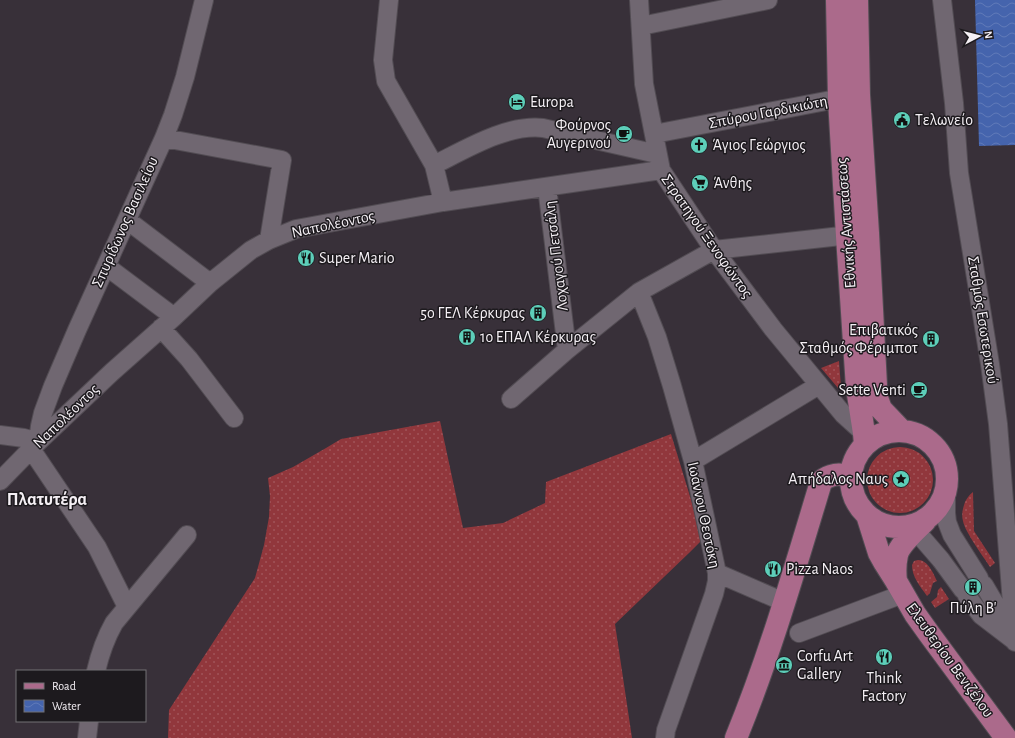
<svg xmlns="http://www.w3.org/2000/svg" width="1015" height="738" font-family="'Alegreya Sans',sans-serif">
<defs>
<pattern id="grass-dots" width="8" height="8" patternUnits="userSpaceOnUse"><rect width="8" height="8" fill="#91373c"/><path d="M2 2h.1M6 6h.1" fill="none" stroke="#a15459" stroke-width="1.8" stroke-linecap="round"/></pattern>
<pattern id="water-waves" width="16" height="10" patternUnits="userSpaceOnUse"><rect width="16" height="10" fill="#4564ad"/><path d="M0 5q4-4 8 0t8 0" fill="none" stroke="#607ab9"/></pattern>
</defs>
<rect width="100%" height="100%" fill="#383039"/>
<path fill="url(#grass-dots)" d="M839,361L841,387V390L838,388L821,368Z
M440,421L463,528L503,523L545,503L546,482L671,434L703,539L689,553L615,624L632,738H168L169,710L255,578L264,545L269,517L270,496L268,478L293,467L326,448L341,439Z
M867 480a33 33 0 1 1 66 0a33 33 0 1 1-66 0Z
M973,492L974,531L995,563L990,567C983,556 965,532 963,521C961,514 963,508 965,502C967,498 969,495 973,492Z
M918,560C928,560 933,573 937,581L933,583L930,593L927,596C920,586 912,577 912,565L914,561Z
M941,587L949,599L935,608L931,602L937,597L938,590Z"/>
<path fill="url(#water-waves)" d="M975,0H1015V145L979,146Z"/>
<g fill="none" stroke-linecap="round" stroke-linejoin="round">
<g stroke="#524c53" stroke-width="20">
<path id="minor" d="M389,0L383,60L386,81L434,165
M639,0L644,84L661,170L714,250L773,329L843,414L864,433
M942,0L954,103L959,173L990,364L998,424L1015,642
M641,26L768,0
M654,134L852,96
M164,138L282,160L269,240
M547,187L567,350
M443,202L434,165C466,149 507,124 543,128L657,154
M127,220L210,283
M106,266L174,317
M639,292L657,337L672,386L693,461L717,573V581L714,594L666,730L665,738
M161,328L189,359L234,418
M511,399L567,350L639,292L714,250L859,234
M0,435L24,438L38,442
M38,442L40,426L43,413L53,386L77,330L164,138L173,115L185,77L204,0
M31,449L97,547L127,607
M693,461L819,385
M0,481L38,442L112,372L174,317L210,283L251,250L269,240L296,229L443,202L661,170
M946,492V513L947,522L952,535L979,578
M916,531L941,560L963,590
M717,573L784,602
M984,585L997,607L1011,633
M967,596L981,615L1015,641
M799,633L903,594
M96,671C100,654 105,639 114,623L187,535
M87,738L89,721"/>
</g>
<g stroke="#524c53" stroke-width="24">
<path id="major" d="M837,0L839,99L847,236L857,388L864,433L865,445
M857,0L859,95L868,233L876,385L877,398L881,409L902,431
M851 479a48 48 0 1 1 96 0a48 48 0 1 1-96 0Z
M867,515L879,553L884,562L896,581L915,614L930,635L1006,738
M896,581C895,572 895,564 897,555C899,545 917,529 925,521
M736,738C770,655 795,568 821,482C825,477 836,473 843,475C846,476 849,479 851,481"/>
</g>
<use href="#minor" stroke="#706771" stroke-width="18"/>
<use href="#major" stroke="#ab6a8b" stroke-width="22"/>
</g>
<defs>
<g id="hotel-disc" transform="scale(0.9)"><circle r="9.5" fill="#5dceb9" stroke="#1d1a1e"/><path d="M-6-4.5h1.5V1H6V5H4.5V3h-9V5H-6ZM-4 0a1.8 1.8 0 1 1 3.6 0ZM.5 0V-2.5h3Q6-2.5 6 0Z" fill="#111"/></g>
<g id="civic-disc" transform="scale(0.9)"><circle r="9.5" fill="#5dceb9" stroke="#1d1a1e"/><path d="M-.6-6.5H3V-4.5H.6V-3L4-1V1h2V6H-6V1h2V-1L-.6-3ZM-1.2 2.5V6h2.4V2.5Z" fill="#111"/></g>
<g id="cafe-disc" transform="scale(0.9)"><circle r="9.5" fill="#5dceb9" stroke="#1d1a1e"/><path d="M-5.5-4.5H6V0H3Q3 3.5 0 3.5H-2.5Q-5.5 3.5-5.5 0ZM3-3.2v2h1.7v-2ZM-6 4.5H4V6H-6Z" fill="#111"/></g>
<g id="church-disc" transform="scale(0.9)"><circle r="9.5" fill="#5dceb9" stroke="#1d1a1e"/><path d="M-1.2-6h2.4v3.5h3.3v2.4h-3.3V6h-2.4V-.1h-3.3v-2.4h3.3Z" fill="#111"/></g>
<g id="supermarket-disc" transform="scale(0.9)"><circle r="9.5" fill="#5dceb9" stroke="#1d1a1e"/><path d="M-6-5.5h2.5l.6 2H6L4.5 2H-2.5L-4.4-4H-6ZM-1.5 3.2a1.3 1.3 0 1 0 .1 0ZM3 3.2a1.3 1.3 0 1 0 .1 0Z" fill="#111"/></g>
<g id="restaurant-disc" transform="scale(0.9)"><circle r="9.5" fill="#5dceb9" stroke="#1d1a1e"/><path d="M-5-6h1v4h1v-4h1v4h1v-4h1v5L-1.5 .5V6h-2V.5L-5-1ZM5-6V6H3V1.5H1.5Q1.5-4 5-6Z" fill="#111"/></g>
<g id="building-disc" transform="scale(0.9)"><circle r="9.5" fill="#5dceb9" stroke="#1d1a1e"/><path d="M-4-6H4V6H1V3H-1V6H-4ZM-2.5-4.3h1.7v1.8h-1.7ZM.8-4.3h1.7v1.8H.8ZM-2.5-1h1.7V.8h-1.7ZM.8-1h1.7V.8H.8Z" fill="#111"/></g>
<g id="sight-disc" transform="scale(0.9)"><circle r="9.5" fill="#5dceb9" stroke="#1d1a1e"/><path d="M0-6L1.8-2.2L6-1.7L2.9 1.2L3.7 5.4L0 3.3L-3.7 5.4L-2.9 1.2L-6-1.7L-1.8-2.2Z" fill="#111"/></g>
<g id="museum-disc" transform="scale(0.9)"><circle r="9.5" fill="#5dceb9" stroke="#1d1a1e"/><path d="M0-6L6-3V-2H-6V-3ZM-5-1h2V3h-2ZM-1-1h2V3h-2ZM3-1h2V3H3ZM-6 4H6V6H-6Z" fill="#111"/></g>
</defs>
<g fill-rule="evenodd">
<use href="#hotel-disc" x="517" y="102"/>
<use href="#civic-disc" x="902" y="120"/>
<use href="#cafe-disc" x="624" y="134"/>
<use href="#church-disc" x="699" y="145"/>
<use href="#supermarket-disc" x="700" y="183"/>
<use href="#restaurant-disc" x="306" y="258"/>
<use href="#building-disc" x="538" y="313"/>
<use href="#building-disc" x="467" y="337"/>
<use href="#building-disc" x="931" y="339"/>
<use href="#cafe-disc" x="919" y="390"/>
<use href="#sight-disc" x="901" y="479"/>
<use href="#restaurant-disc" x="773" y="569"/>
<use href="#building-disc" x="973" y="587"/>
<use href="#restaurant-disc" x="884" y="657"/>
<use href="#museum-disc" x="784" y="665"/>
</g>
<g text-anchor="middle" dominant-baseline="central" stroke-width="3" stroke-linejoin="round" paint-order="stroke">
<g font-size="16" fill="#f5f0f5" stroke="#1d1a1e" text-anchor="start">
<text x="530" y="102">Europa</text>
<text x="915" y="120">Τελωνείο</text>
<text x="611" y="125" text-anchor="end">Φούρνος<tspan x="611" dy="18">Αυγερινού</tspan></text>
<text x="712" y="145">Άγιος Γεώργιος</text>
<text x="713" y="183">Άνθης</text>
<text x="319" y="258">Super Mario</text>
<text x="525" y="313" text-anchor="end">5ο ΓΕΛ Κέρκυρας</text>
<text x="918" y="330" text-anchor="end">Επιβατικός<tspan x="918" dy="18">Σταθμός Φέριμποτ</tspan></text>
<text x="480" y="337">1ο ΕΠΑΛ Κέρκυρας</text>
<text x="906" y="390" text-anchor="end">Sette Venti</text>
<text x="888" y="479" text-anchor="end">Απήδαλος Ναυς</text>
<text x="786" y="569">Pizza Naos</text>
<text x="973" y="608" text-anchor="middle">Πύλη Β'</text>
<text x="797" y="656">Corfu Art<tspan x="797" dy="18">Gallery</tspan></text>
<text x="884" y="678" text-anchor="middle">Think<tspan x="884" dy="18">Factory</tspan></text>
</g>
<g font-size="16" fill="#f5f0f5" stroke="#1d1a1e">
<text transform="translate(768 112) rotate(-11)">Σπύρου Γαρδικιώτη</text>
<text transform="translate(125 222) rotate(-66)">Σπυρίδωνος Βασιλείου</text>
<text transform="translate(846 223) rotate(-94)">Εθνικής Αντιστάσεως</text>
<text transform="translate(333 224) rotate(-12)">Ναπολέοντος</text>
<text transform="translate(707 236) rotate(55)">Στρατηγού Ξενοφώντος</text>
<text transform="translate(556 256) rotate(-97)">Λοχαγού Πετσάλη</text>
<text transform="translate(983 320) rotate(81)">Σταθμός Εσωτερικού</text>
<text transform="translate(66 416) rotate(-44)">Ναπολέοντος</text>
<text transform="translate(704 515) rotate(78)">Ιωάννου Θεοτόκη</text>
<text transform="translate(950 660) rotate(54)">Ελευθερίου Βενιζέλου</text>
</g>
<g font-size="18" font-weight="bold" fill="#f5f0f5" stroke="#1d1a1e">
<text x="47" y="500">Πλατυτέρα</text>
</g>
</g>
<rect x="16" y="670" width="130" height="52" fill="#1d1a1e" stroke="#737074"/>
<rect x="24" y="683" width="20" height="6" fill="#ab6a8b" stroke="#737074"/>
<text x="52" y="690" font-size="12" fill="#f5f0f5">Road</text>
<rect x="24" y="700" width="20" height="12" fill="url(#water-waves)" stroke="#737074"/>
<text x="52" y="710" font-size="12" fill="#f5f0f5">Water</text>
<g transform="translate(979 36) rotate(83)" stroke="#1d1a1e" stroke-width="3" paint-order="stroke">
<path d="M0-3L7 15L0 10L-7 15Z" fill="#f5f0f5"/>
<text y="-6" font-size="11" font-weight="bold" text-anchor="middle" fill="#f5f0f5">N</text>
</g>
</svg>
